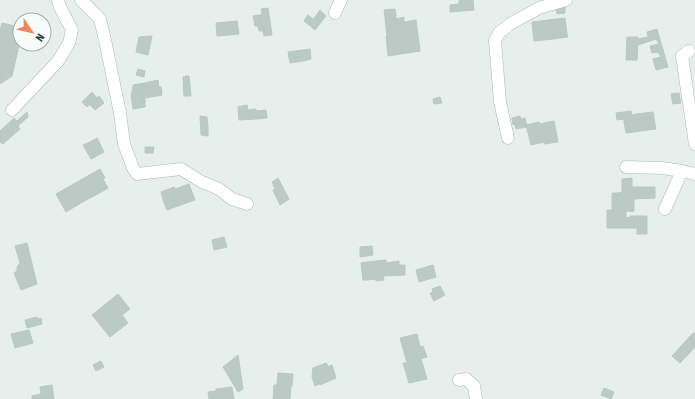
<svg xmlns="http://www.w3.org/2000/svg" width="695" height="399" font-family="'Asap Condensed',sans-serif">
<rect width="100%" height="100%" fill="#e6efeb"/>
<path fill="#bbcac4" stroke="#b8c9c2" d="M459,0H473L474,10L450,12V5L459,4Z
M565,7V13L557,14L556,8Z
M268,8L272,35L264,36L260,15L262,14L261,9Z
M395,9L396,15L385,17L384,10Z
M320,10L326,16L322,21L315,17Z
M260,15L263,31H259L258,26H255L253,16Z
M308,15L313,19L309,25L304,21Z
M396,15V19L404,17V22L393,24L394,27L386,28L385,17Z
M315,17L322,21L315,30L309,25Z
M565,18L567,34L552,35L553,39L534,41L532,22Z
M416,20L420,51L388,56L386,36H387L386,28L394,27L393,24Z
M237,21L239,34L217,36L216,23Z
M2,23L15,26L20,37V41L12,76L0,84V31Z
M657,29L668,67L656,70L653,59L661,57L658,52L652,53L650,46L659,44L656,39L638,45L637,60H626L627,37H638V39L648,37L647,32Z
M567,34L568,37L553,39L552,35Z
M152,36L148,55L136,52L139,37Z
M310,49L311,59L303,61V56L289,58L288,52Z
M303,56V61L290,63L289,58Z
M138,69L145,71L144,77L136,75Z
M185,76H189L191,96H184L183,77H186Z
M158,80L159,87H161L162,95L145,98V107L142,94L145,83Z
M145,83L142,94L132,93L133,85Z
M92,92L97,98L87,107L82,102Z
M133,93L142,94L145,107L133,109L131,94Z
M679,93L681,103L673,104L671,94Z
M99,96L104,103L95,110L90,105Z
M440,97L442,103L434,104L433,99Z
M247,105L248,110L256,109L257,119L239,120L238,107Z
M266,110L267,118L257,119V111Z
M631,111L632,115L636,114L637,119L654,118L624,122V119L617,120L616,113Z
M27,112L28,117L0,142V131L14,118L17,121Z
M653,112L654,117L637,119L636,114Z
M200,116L207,117L208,125V136L201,135Z
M520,116L522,123L513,125L512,118Z
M525,118L527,127L516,129L515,124L522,123L521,119Z
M654,118L656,129L626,133L624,122Z
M554,121L558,142L544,144V142L531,145L526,125L539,122L540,124Z
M18,126L20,129L3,144L0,142Z
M97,138L104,152L95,157L88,143Z
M88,143L95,157L91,159L83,145Z
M145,147H154L153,153H145Z
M100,169L105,178L103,179L108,188L96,195L94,191L84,197L86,200L66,212L56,194Z
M278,178L289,199L280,205L273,190L275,189L272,182Z
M632,178V186L622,187V179Z
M189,184L195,200L175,207L173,199L164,203L161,192L174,187L175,189Z
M632,186V187H655V198L634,199V211L612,210V208H620V201H617V193L622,192V187Z
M94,191L96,195L86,200L84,197Z
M612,193H617V201H620V208H612Z
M173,199L175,207L167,210L164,203Z
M607,210H612V216H616V220H614L613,228H607Z
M612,210L634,211H626V218L630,217V216H647V234H637V228H613L614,220H616V216H612Z
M224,237L227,247L214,250L212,240Z
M27,243L37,284L21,290L14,273L17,271V267L20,263L15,246Z
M372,246L373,255L360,257V247Z
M386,260V263L399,261V265H405V275L383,276L384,280L376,281V279L367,280V262Z
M367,262V280H363L361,263Z
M433,265L436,277L419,282L416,270Z
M440,286L445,295L434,301L430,293L433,292L432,289Z
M118,294L130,309L122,315L128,323L110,337L92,315Z
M37,317V319L41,318L42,324L27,328L25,320Z
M29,330L33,343L15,348L11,334Z
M693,333L695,334V347L680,363L672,356Z
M417,334L423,358L421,359L427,379L409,383L403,363H407L400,338Z
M423,346L427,357L423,358L420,347Z
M238,355L240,368L229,377L223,367Z
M101,361L104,367L96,371L93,365Z
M326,363L328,366L315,372L313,368Z
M332,365L336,378L320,385L315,372Z
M240,368L243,389L238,392L229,377Z
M313,368L319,384L315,386L312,377Z
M278,373L293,374L292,386H291L290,399H273L274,385H277Z
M52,385L54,399H32V396L41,394L40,387Z
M232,387L234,399H209L208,392L216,391V389Z
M604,388L614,392L611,399L601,395Z"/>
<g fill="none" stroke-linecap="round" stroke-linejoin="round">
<g stroke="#a8b8b2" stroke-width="13">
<path id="minor" d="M81,0L100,19L105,40L120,113L124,144L133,168L137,174L181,169L202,182L219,189L232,199L247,204
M335,13L341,0
M689,51L682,56L695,144
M12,110L58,61L69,43L72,30L60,7L58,0
M508,138L500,102L495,41L499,33L510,24L539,8L566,0
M626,167L662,168L682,171
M665,209L682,171L695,174
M459,380L466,379L474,386L476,399"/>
</g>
<use href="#minor" stroke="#fff" stroke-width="12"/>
</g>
<g transform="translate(32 32) rotate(124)"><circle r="19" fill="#f7fbf9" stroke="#a3b1ad"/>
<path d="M0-3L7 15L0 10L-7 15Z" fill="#f4845f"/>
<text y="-6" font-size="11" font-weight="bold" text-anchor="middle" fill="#24423a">N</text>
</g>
</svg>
